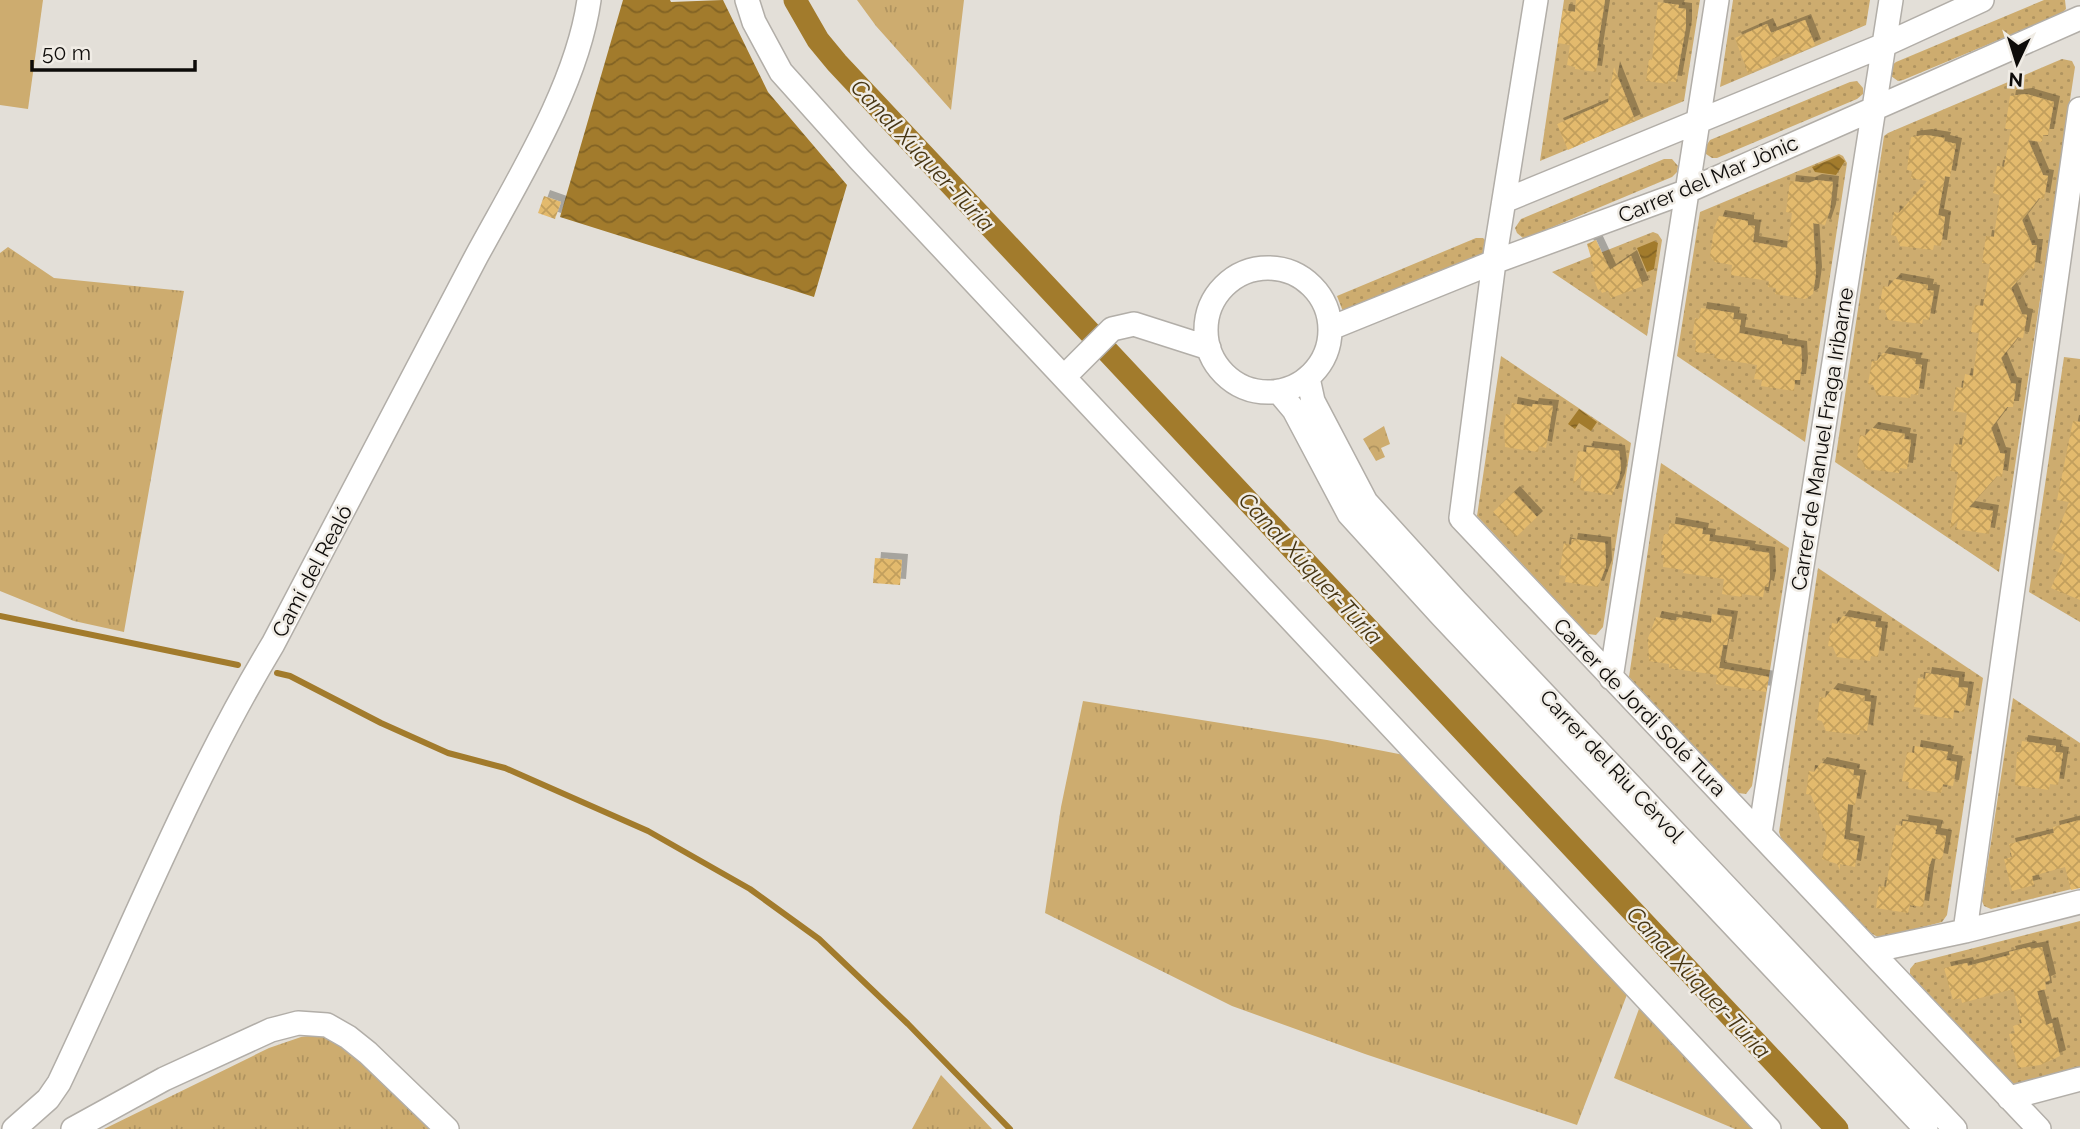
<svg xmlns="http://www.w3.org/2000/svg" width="2080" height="1129" font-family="Raleway,sans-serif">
<defs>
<pattern id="grass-tufts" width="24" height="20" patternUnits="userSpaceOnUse" patternTransform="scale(1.75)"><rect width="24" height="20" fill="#cdac6f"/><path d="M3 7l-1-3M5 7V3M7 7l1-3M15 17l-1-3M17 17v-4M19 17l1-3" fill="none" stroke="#af935f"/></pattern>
<pattern id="park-crowns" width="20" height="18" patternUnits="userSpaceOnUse" patternTransform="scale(1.75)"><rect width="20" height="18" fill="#cdac6f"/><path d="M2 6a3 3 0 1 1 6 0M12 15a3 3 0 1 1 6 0" fill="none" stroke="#af935f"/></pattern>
<pattern id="garden-dots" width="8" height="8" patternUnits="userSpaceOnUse" patternTransform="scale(1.75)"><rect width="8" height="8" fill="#cdac6f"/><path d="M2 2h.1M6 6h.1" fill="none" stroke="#af935f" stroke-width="1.8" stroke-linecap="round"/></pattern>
<pattern id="water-waves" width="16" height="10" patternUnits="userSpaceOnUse" patternTransform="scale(1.75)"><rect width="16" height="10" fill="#a27b2c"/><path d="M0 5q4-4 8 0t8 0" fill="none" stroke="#826324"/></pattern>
<pattern id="building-cross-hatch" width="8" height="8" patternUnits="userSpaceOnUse" patternTransform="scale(1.75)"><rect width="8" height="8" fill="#e3ba6d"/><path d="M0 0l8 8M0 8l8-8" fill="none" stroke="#c29f5d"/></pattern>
<filter id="shadow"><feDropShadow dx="6" dy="-6" stdDeviation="0" flood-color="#0004"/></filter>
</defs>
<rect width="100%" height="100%" fill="#e3dfd8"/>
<path fill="url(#grass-tufts)" d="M857,0H964L951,110L876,26Z
M8,247L54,278L184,291L124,632L74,621L0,591V253Z
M1083,701L1327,740L1404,755L1628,992L1577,1125L1365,1054L1232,1006L1045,913L1061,807Z
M1640,1006L1757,1129H1735L1614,1078Z
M315,1035L339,1041L440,1129H104L269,1048L301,1037Z
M941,1075L992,1129H912Z"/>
<path fill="url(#park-crowns)" d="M1384,426L1390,444L1381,448L1385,457L1376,461L1363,439Z"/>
<path fill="url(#garden-dots)" d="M1564,0H1700L1684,101L1540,161Z
M1733,0H1870L1866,25L1720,87Z
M2044,0H2065L2066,9L2061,14L1903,80L1898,81L1891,76V66L1896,62Z
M2062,59L2072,61L2075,67L1999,572L1835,462L1884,136L1888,133Z
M1857,81L1863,88V94L1857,99L1717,158H1712L1706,154L1704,149L1710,140L1850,82Z
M1839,154L1843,156L1847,163L1805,442L1677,356L1700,212Z
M1664,159H1672L1678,166L1677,172L1672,177L1529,237L1523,238L1517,233L1515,228L1521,219Z
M1653,232L1658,234L1662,240L1647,336L1552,272Z
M1476,238H1483L1488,243L1485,255L1344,314L1337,296Z
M1501,356L1631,443L1603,627L1596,635L1588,634L1477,516Z
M2064,357L2080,359V622L2029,592Z
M1661,463L1789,548L1752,786L1746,794L1738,793L1629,677Z
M1818,568L1983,678L1947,915L1942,922L1881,938C1863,935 1797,856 1781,838L1779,832Z
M2013,698L2080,743V887L1991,909L1984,906L1982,901Z
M2080,921V1067L2013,1085L1910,974V969L1915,963Z"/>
<path fill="#cdac6f" d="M0,0H43L28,109L0,105Z"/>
<path fill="url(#water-waves)" d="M623,0H670L671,2L723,0L768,92L847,185L814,297L560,217Z
M1839,156L1845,161L1836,175L1815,172L1812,167Z
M1654,241L1658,243L1654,269L1647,272L1637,248Z
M1579,409L1597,422L1591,431L1579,423L1575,429L1568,424Z"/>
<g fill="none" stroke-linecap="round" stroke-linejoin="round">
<path stroke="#a27b2c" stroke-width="6" d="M0,616L238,665
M277,673L290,676L381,723L448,753L505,768L648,831L750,889L819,939L908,1024L1010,1129"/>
<path stroke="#a27b2c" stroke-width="23" d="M795,0L818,40L837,63L1837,1129"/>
</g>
<path fill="url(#building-cross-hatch)" filter="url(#shadow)" d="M1576,0H1605L1597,50L1599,51L1596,72L1575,69V67L1567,65L1570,45L1558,43L1563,10L1575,12Z
M1658,2L1679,5L1678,8L1686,9V26L1676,82L1668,81V84L1646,81L1649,59L1652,60Z
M1805,20L1815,45L1793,55L1787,53L1772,59L1771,63L1748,73L1735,38L1767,24L1771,33Z
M1614,67L1635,120L1568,150L1557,124L1608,102Z
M2026,94L2054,102L2048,135H2043L2042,142L2028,140L2043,175L2048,176L2044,199L2039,198L2022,220L2032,245H2037L2034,269L2029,268L2011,288L2022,314L2027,315L2023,338L2018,337L2001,358L2011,383L2016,384L2013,407H2007L1991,428L2000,453L2005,454L2002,477L1997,476L1969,507L1993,511L1989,534L1956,529L1958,521L1950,529L1958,472L1950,471L1954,444L1962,445L1967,413L1953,411L1956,387L1963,388L1965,374L1973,376L1974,368L1979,333L1971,332L1975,305L1983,306L1989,272L1990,264L1982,263L1986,236L1994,237L1995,229L2000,195L1993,193L1997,166L2004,167L2011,129H2005L2010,96Z
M1926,135L1945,138L1944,141L1956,144L1950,177L1945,176L1938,215L1945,217L1941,246L1934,245L1933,250L1900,246L1896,236L1891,235L1894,212L1899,213L1927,181L1911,178L1912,171L1907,170L1911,137Z
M1816,180L1833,182L1830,210L1825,225L1813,223L1816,273L1813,294L1805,299L1775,294L1776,288L1768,287L1769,281L1731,275L1732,265L1715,262L1710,256L1714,229L1719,216L1748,221V225L1755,226L1753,242L1787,248L1792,213L1786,212L1790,181L1809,183Z
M544,196L561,202L555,219L538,213Z
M1596,240L1610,270L1631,256L1643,286L1611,298L1608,291L1602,293L1600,289L1598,290L1591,272L1595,271L1587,244Z
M1895,279L1928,285L1927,290L1934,291L1929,320L1923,319L1922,324L1888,320L1885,310L1879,309L1883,286L1888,287Z
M1701,308L1734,313L1733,319L1741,320L1739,333L1782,341V344L1801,347L1802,364L1800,380H1795L1794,391L1761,386L1762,380L1754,379L1757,365L1714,358L1715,354L1695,352L1696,340H1692L1695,318L1699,319Z
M1883,353L1916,359L1915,364L1922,365L1918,395L1911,394L1910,398L1877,395L1873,385L1868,384L1872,361H1877Z
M1512,403L1532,407L1533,404L1553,406L1546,448L1539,446L1538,452L1505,447L1504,425L1506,414L1510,415Z
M2073,421L2080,422V600L2051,588L2065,555L2051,549L2069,502L2057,500Z
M1872,428L1905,434L1904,439L1911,440L1907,469L1900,468L1899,473L1866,469L1861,459L1857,458L1860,435L1865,436Z
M1587,447L1619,451L1621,467L1619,479L1612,495L1580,490L1582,475L1573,484L1578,451L1586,452Z
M1514,492L1537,517L1516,537L1493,512Z
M1670,523L1703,529L1702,534L1710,535L1709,541L1750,547L1749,550L1769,553L1770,576L1768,587L1765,586L1763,597L1742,594V597L1722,594L1724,579L1683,573L1684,570L1663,567L1664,555H1661L1664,534H1668Z
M1572,539L1605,543L1606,566L1598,587L1565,582L1566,576L1559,575L1564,543L1571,545Z
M875,558L902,560L900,585L873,583Z
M1712,614L1732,617L1727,645H1723L1719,668L1769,677L1766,692L1716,684L1717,675L1669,668V664L1649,661L1648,638L1656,617L1676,621L1677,617L1711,623Z
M1843,616L1876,622L1875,627L1882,628L1878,657L1871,656L1870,661L1837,657L1833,647L1828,646L1832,623L1837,624Z
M1926,673L1959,678L1958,687L1968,688L1964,712L1954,710L1953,719L1920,714L1921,708L1914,707L1918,678L1925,679Z
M1832,689L1865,696L1864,701L1871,702L1867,731L1860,730L1859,735L1826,731L1822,721L1817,720L1820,697L1825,698Z
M2022,741L2056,746L2055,752L2063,753L2058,785L2050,784L2049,790L2015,785L2017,752H2020Z
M1915,746L1948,752L1946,760L1957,762L1953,786L1943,784L1941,793L1908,788L1909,782L1902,781L1907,752L1914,753Z
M1821,763L1854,770L1853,775L1860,776L1855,805L1848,804L1844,839L1859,842L1855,867L1840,864V870L1837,864L1822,859L1827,836L1811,795L1806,794L1809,771L1814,772Z
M2080,820V888L2071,890L2065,867L2032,876L2034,885L2012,891L2004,859L2012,857L2009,844L2054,833L2053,827Z
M1903,821L1937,826L1935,834L1946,836L1942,860L1932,858L1929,867L1923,907L1910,905L1908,913L1876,908L1879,886L1886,887L1896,825L1902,826Z
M2030,947L2031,949L2042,947L2050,980L2045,982L2046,989L2037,991L2046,1025L2052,1023L2060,1056L2040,1065L2018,1068L2009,1034L2015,1033L2013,1026L2022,1023L2013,989L1962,1003L1961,998L1953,1000L1944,968L1967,963L1968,966L2010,955L2009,952Z"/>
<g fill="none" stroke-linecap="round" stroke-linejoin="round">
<g stroke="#b2aea8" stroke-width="26">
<path id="street" d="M747,0L754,22L781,72L860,160L1769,1129
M1536,0L1494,262L1461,518L2039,1129
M1504,201L1884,45L1982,0
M1206 330a62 62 0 1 1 124 0a62 62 0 1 1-124 0Z
M1331,328L1494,262L1685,192L2080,18
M1064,377L1112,329L1134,324L1209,348
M1308,378L1313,401L1366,502L1456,601L1955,1129
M1278,391L1294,410L1349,514L1441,615L1926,1129
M1611,678L1717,0
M1760,833L1891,0
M1965,931L2080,109
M1871,951L1965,931L2080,902
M2009,1098L2080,1079
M14,1129L48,1099L59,1083C129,936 189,783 273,644C340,515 408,386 476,257C517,181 577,86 589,0
M73,1129L164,1079L271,1030L298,1023L327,1025L348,1037L368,1053L447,1129"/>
</g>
<use href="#street" stroke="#fff" stroke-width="23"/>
</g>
<g text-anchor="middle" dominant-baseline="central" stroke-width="5" stroke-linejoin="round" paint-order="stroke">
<g font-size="21" fill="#0d0b09" stroke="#f0ece5">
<text transform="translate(1708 179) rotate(-23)">Carrer del Mar Jònic</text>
<text transform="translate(1822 439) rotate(-81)">Carrer de Manuel Fraga Iribarne</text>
<text transform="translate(312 571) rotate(-62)">Camí del Realó</text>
<text transform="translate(1640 707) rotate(46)">Carrer de Jordi Solé Tura</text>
<text transform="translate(1612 766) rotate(47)">Carrer del Riu Cèrvol</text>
</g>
<g font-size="23" font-style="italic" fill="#473614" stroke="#f0ece5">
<text transform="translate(923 155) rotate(47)">Canal Xúquer-Túria</text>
<text transform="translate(1311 568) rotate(47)">Canal Xúquer-Túria</text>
<text transform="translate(1699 982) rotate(47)">Canal Xúquer-Túria</text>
</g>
</g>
<g transform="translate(2017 63) rotate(184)" stroke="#f0ece5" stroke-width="5" paint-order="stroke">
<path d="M0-5L12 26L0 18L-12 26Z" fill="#0d0b09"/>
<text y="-10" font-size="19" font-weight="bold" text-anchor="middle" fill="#0d0b09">N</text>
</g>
<path d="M32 60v10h163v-10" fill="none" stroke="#0d0b09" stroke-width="3.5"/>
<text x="42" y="60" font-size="21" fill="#0d0b09" stroke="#f0ece5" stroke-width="5" paint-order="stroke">50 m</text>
</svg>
